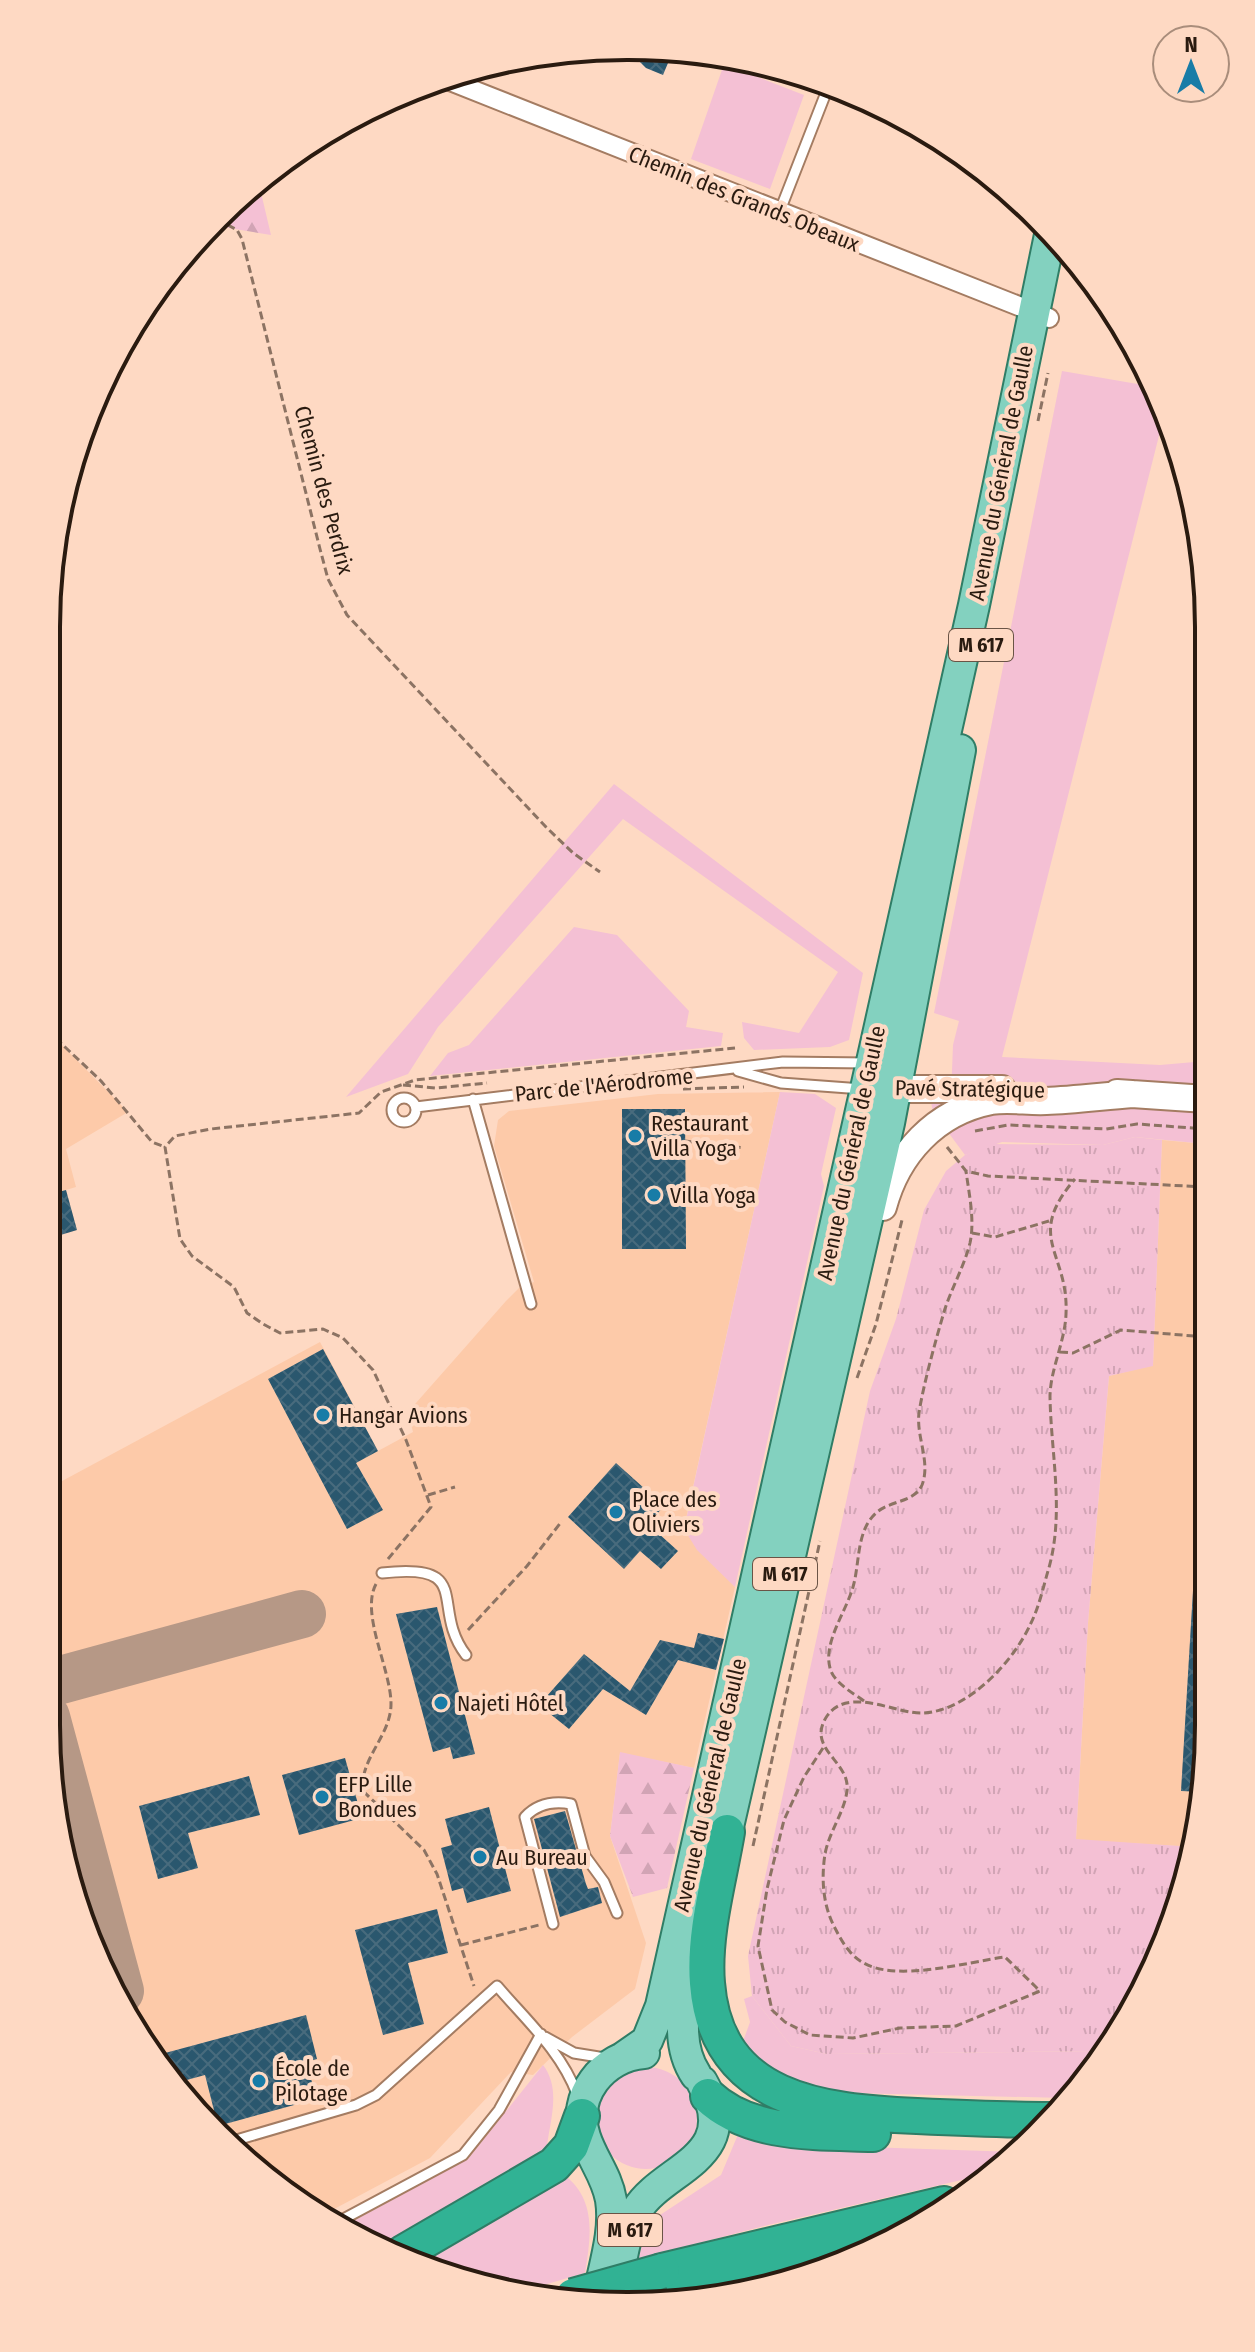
<svg xmlns="http://www.w3.org/2000/svg" width="1255" height="2352" font-family="'Fira Sans Condensed',sans-serif">
<defs>
<pattern id="forest-firs" width="22" height="20" patternUnits="userSpaceOnUse" patternTransform="scale(2)"><rect width="22" height="20" fill="#f4c0d4"/><path d="M5 1l3.5 6h-7zM16 11l3.5 6h-7z" fill="#d1a4b5"/></pattern>
<pattern id="park-tufts" width="24" height="20" patternUnits="userSpaceOnUse" patternTransform="scale(2)"><rect width="24" height="20" fill="#f4c0d4"/><path d="M3 7l-1-3M5 7V3M7 7l1-3M15 17l-1-3M17 17v-4M19 17l1-3" fill="none" stroke="#d1a4b5"/></pattern>
<pattern id="building-cross-hatch" width="8" height="8" patternUnits="userSpaceOnUse" patternTransform="scale(2)"><rect width="8" height="8" fill="#2a576e"/><path d="M0 0l8 8M0 8l8-8" fill="none" stroke="#486b7d"/></pattern>
</defs>
<rect width="100%" height="100%" fill="#fed9c3"/>
<path fill="#fdcaa9" d="M47,1030L128,1112L66,1149L76,1187L66,1190L77,1230L47,1239Z
M780,1092L684,1528L735,1587L694,1768L620,1753L610,1836L646,1943L635,1989L572,2037L533,2075L511,2072L430,2158L321,2216L305,2208L166,2079L77,1912L46,1724V1469L51,1487L320,1342L378,1451L413,1432L408,1412L506,1301L519,1288L534,1282L494,1146L498,1120L509,1111L658,1094Z
M1162,1140L1206,1144L1208,1762L1194,1847L1076,1840L1088,1623L1109,1376L1153,1365Z"/>
<path fill="#f4c0d4" d="M724,64L804,95L770,189L691,159Z
M1062,371L1155,387L1166,408L1002,1057L1160,1065L1206,1061V1144L1135,1137L1103,1145L1002,1142L965,1155L933,1112L930,1097L951,1096L953,1045L959,1021L934,1013Z
M614,784L863,973L849,1040L830,1047L754,1050L744,1038L742,1022L799,1033L838,972L623,819L438,1027L408,1074L346,1097Z
M574,927L617,935L689,1011L686,1027L723,1033L721,1046L430,1076L448,1053L469,1045Z
M780,1092L815,1094L836,1108L821,1174L824,1186L735,1587L697,1550L684,1529Z
M752,1996L791,2046L827,2054L1100,2051L1066,2098L808,2092L767,2074L741,2047L750,2022L744,1999Z
M543,2065C563,2091 548,2125 546,2155L388,2246L344,2226L468,2159Z
M595 2118a51 51 0 1 1 102 0a51 51 0 1 1-102 0Z
M739,2132L865,2147L1017,2152L983,2175L768,2225L638,2259L648,2227L660,2215L721,2175Z
M563,2174C597,2199 591,2236 585,2273L523,2291L477,2286L416,2259Z"/>
<path fill="url(#forest-firs)" d="M258,180L271,235L211,225Z
M620,1752L694,1768L667,1888L633,1897L610,1836Z"/>
<path fill="url(#park-tufts)" d="M1135,1137L1162,1140L1153,1366L1109,1376L1088,1623L1076,1839L1194,1847L1189,1875L1149,1982L1100,2051L827,2054L791,2046L752,1996L748,1956L870,1391L896,1319L924,1210L946,1171L965,1155L991,1144L1103,1145Z"/>
<g fill="none" stroke-linecap="round" stroke-linejoin="round">
<path stroke="#b69886" stroke-width="48" d="M46,1684L302,1614
M46,1717L120,1991"/>
</g>
<path fill="url(#building-cross-hatch)" d="M663,47L673,51L663,75L646,68L637,59L641,48Z
M622,1109H685L686,1249H622Z
M66,1190L77,1230L54,1237L47,1195Z
M323,1349L378,1451L356,1463L383,1510L347,1529L268,1379Z
M616,1463L664,1506L648,1524L678,1551L661,1569L640,1551L624,1569L568,1517Z
M1196,1540H1207L1208,1762L1203,1792L1181,1791Z
M437,1607L475,1754L453,1759L450,1747L433,1752L396,1614Z
M698,1633L724,1639L716,1670L678,1660L646,1715L603,1689L569,1729L539,1705L584,1654L630,1691L660,1640L694,1648Z
M345,1758L362,1818L299,1835L282,1775Z
M249,1776L260,1815L188,1833L198,1868L158,1879L139,1806Z
M489,1807L511,1891L467,1903L463,1888L452,1891L441,1848L452,1845L445,1819Z
M565,1811L586,1884L588,1889L598,1887L602,1903L560,1917L534,1819Z
M437,1909L448,1953L408,1963L424,2024L383,2035L355,1930Z
M306,2015L317,2059L307,2062L316,2099L218,2126L205,2075L172,2084L154,2056Z"/>
<g fill="none" stroke-linecap="round" stroke-linejoin="round">
<g stroke="#a47c62" stroke-width="13">
<path id="lane" d="M779,213L829,85
M738,1071L781,1083L862,1089
M392 1110a12 12 0 1 1 24 0a12 12 0 1 1-24 0Z
M473,1099L531,1304
M416,1107L783,1062L868,1063
M382,1573C476,1562 429,1607 466,1655
M553,1924L525,1817C537,1804 554,1801 571,1804L585,1856L604,1882L617,1913
M545,2037L574,2053L605,2058
M233,2141L356,2105L376,2095L497,1986C526,2020 561,2051 577,2094
M336,2223L463,2155L499,2110L541,2034"/>
</g>
<g stroke="#a47c62" stroke-width="22">
<path id="street" d="M440,77L1049,318"/>
</g>
<g stroke="#a47c62" stroke-width="30">
<path id="secondary" d="M877,1089H1002
M1117,1093L1206,1099
M883,1207C897,1154 935,1112 991,1101C1009,1098 1028,1102 1046,1101C1075,1100 1104,1096 1133,1094"/>
</g>
<g stroke="#2f7d66" stroke-width="34">
<path id="primary" d="M722,1853L889,1123L960,750
M624,2057L647,2041L661,2006L974,605L1050,235
M696,2075C670,2036 689,1984 700,1942
M598,2298C604,2266 616,2232 611,2200C607,2176 592,2159 585,2137C571,2096 603,2056 644,2053
M614,2300C620,2271 623,2235 637,2210C663,2167 745,2158 702,2082"/>
</g>
<g stroke="#2f7d66" stroke-width="38">
<path id="highway" d="M727,1832C719,1880 703,1934 707,1983C716,2101 822,2112 917,2116C961,2118 1006,2120 1050,2120
M708,2096C750,2136 819,2132 873,2134
M403,2253L554,2165L571,2146L582,2116
M662,2271L944,2204
M640,2302L893,2240"/>
</g>
<path stroke="#8c7363" stroke-width="3" stroke-dasharray="8 4" stroke-linecap="butt" d="M217,219L237,230L242,239L320,549L328,579L347,615L546,827L573,853L600,872
M1038,421L1048,373
M47,1030L101,1081L152,1142L165,1147
M403,1085L436,1088L487,1083
M683,1089L744,1087
M975,1131L1008,1125L1106,1129L1137,1124L1206,1129
M685,1141L744,1148
M947,1147L966,1171L988,1176L1206,1187
M972,1233L995,1237L1049,1221
M1060,1352L1073,1353L1121,1330L1206,1337
M857,1378L876,1324L902,1220
M428,1495L455,1487
M388,1559L431,1507L406,1440L373,1370L343,1338L323,1329L280,1333L263,1324L247,1313L234,1287L192,1256L180,1239L165,1147L175,1136L211,1129L359,1113L381,1092L415,1080L735,1048
M376,1584C360,1614 391,1669 391,1704C391,1736 359,1759 363,1791L424,1850L437,1874L474,1986
M468,1630L527,1566L562,1521
M864,1701C853,1693 833,1682 830,1668C823,1642 846,1612 853,1587C860,1563 856,1531 876,1513C890,1500 914,1503 922,1485C931,1462 916,1437 919,1413C923,1386 936,1339 944,1312C951,1289 964,1267 970,1243C975,1220 969,1194 966,1171
M823,1748L804,1777L784,1820L767,1889L758,1946L772,2010L785,2022L810,2035L853,2038L900,2028L956,2026L1040,1991L1005,1957C967,1962 895,1983 862,1962C850,1955 842,1942 836,1930C823,1907 821,1880 825,1854C829,1832 844,1813 847,1791C851,1761 805,1749 827,1716C849,1685 897,1715 924,1713C969,1710 1014,1661 1031,1623C1039,1607 1043,1588 1048,1571C1065,1514 1051,1455 1050,1397C1050,1370 1065,1342 1066,1314C1069,1252 1024,1238 1075,1179
M753,1846L820,1541
M461,1945L539,1925"/>
<use href="#lane" stroke="#fff" stroke-width="9"/>
<use href="#street" stroke="#fff" stroke-width="18"/>
<use href="#secondary" stroke="#fff" stroke-width="26"/>
<use href="#primary" stroke="#83d1bf" stroke-width="30"/>
<use href="#highway" stroke="#31b294" stroke-width="34"/>
<g stroke="#2f7d66" stroke-width="38" stroke-linecap="butt">
<path id="highway-bridge" d="M573,2296L662,2271"/>
</g>
<use href="#highway-bridge" stroke="#31b294" stroke-width="34"/>
</g>
<g fill="#187ca7" stroke="#fed9c3" stroke-width="3">
<circle cx="635" cy="1136" r="8"/>
<circle cx="654" cy="1195" r="8"/>
<circle cx="323" cy="1415" r="8"/>
<circle cx="616" cy="1512" r="8"/>
<circle cx="441" cy="1703" r="8"/>
<circle cx="322" cy="1797" r="8"/>
<circle cx="480" cy="1857" r="8"/>
<circle cx="259" cy="2081" r="8"/>
</g>
<g text-anchor="middle" dominant-baseline="central" stroke-width="8" stroke-linejoin="round" paint-order="stroke">
<g fill="#fed9c3" stroke="#6a5446" stroke-width="2">
<rect x="949" y="629" width="64" height="32" rx="6"/>
<rect x="753" y="1558" width="64" height="32" rx="6"/>
<rect x="598" y="2214" width="64" height="32" rx="6"/>
</g>
<g font-size="20" font-weight="bold" fill="#2a1b10">
<text x="981" y="645">M 617</text>
<text x="785" y="1574">M 617</text>
<text x="630" y="2230">M 617</text>
</g>
<g font-size="22" fill="#2a1b10" stroke="#fed9c3">
<text transform="translate(744 199) rotate(22)">Chemin des Grands Obeaux</text>
<text transform="translate(1001 473) rotate(-79)">Avenue du Général de Gaulle</text>
<text transform="translate(324 490) rotate(75)">Chemin des Perdrix</text>
<text transform="translate(604 1085) rotate(-6)">Parc de l'Aérodrome</text>
<text transform="translate(970 1089) rotate(1)">Pavé Stratégique</text>
<text transform="translate(851 1153) rotate(-78)">Avenue du Général de Gaulle</text>
<text transform="translate(710 1785) rotate(-77)">Avenue du Général de Gaulle</text>
</g>
<g font-size="22" fill="#2a1b10" stroke="#fed9c3" text-anchor="start">
<text x="651" y="1123">Restaurant<tspan x="651" dy="25">Villa Yoga</tspan></text>
<text x="670" y="1195">Villa Yoga</text>
<text x="339" y="1415">Hangar Avions</text>
<text x="632" y="1499">Place des<tspan x="632" dy="25">Oliviers</tspan></text>
<text x="457" y="1703">Najeti Hôtel</text>
<text x="338" y="1784">EFP Lille<tspan x="338" dy="25">Bondues</tspan></text>
<text x="496" y="1857">Au Bureau</text>
<text x="275" y="2068">École de<tspan x="275" dy="25">Pilotage</tspan></text>
</g>
</g>
<path d="M0 0H1255V2352H0ZM627 60H628A567 567 0 0 1 1195 627V1725A567 567 0 0 1 628 2292H627A567 567 0 0 1 60 1725V627A567 567 0 0 1 627 60Z" fill="#fed9c3" fill-rule="evenodd"/>
<path fill="none" stroke="#2a1b10" stroke-width="4" d="M627 60H628A567 567 0 0 1 1195 627V1725A567 567 0 0 1 628 2292H627A567 567 0 0 1 60 1725V627A567 567 0 0 1 627 60Z"/>
<g transform="translate(1191 64)"><circle r="38" fill="#fed9c3" stroke="#a98d7b" stroke-width="2"/>
<path d="M0-6L14 30L0 20L-14 30Z" fill="#187ca7"/>
<text y="-12" font-size="22" font-weight="bold" text-anchor="middle" fill="#2a1b10">N</text>
</g>
</svg>
